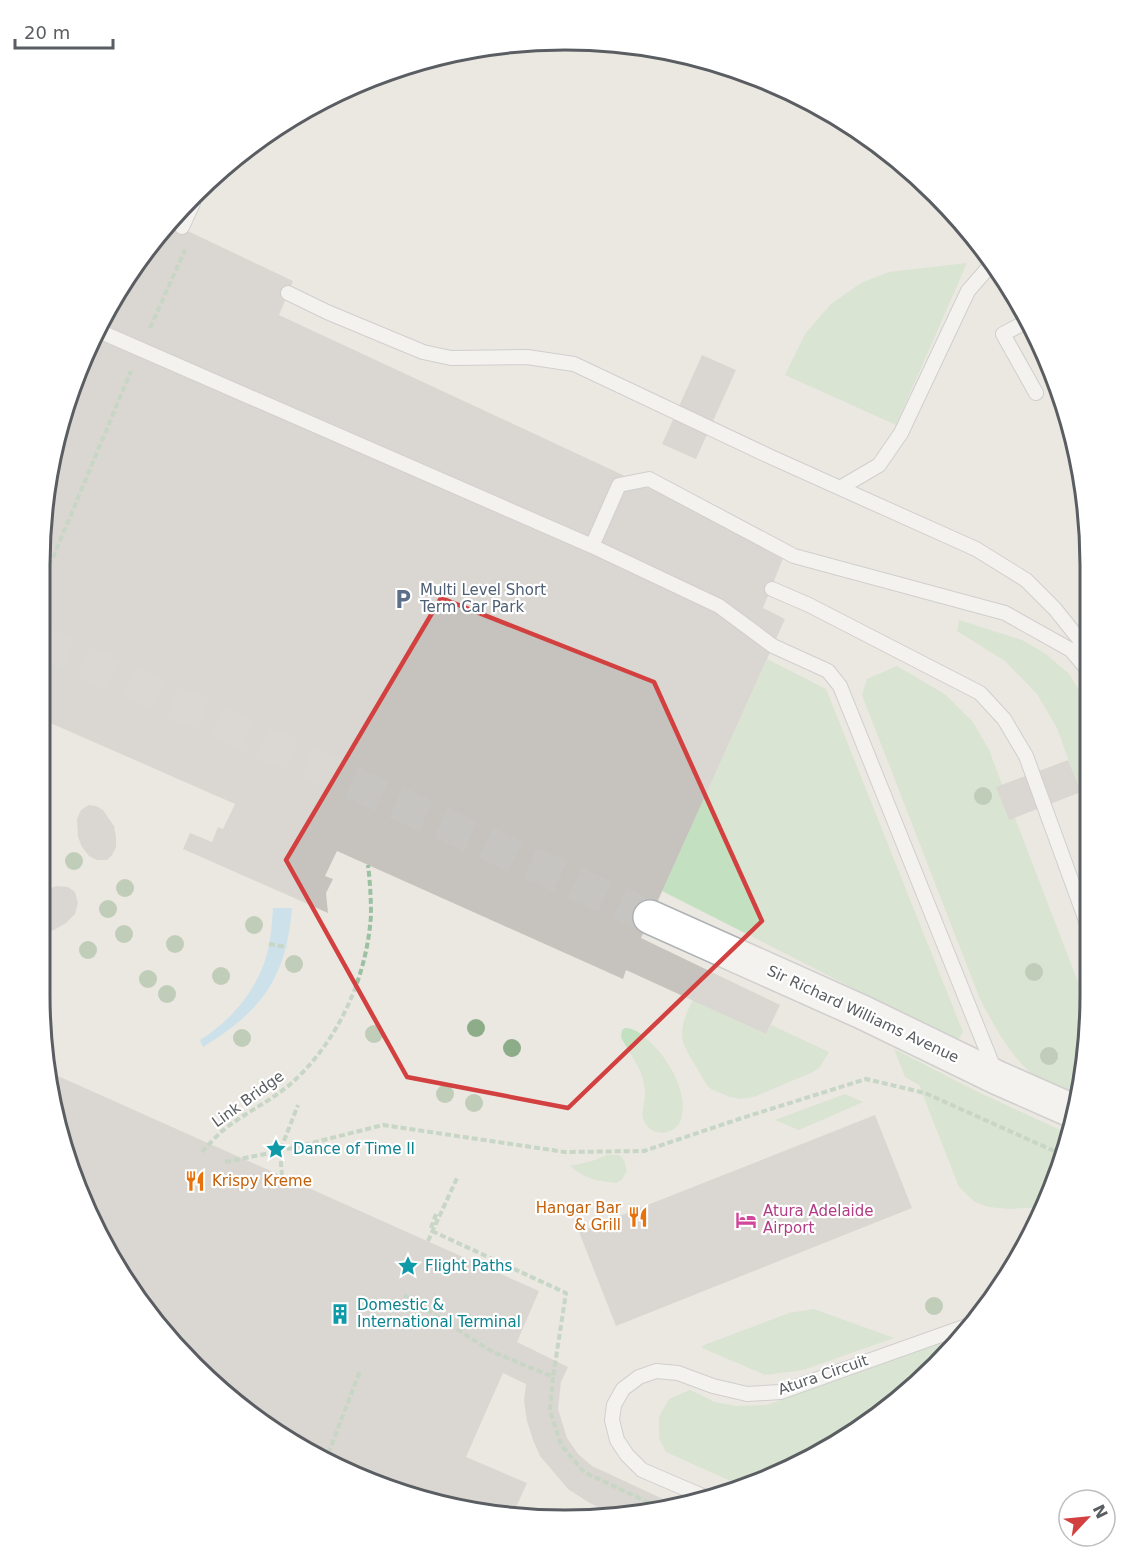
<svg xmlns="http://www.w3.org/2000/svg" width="1129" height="1560" font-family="'DejaVu Sans',sans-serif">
<rect width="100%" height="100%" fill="#ebe8e2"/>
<path fill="#c3e0c1" d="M967,263L896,425L785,375L805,334L831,304L861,283L889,272Z
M959,620L1022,640L1046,654L1069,674L1087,703V811L1057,728L1037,694L1005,661L957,631Z
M767,659L826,689L963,1032L957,1041L662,891Z
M897,666L946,695L973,722L989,750L1089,1011V1030L1077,1100C1069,1096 1060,1093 1052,1088C1017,1069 998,1033 980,999L862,695L867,679Z
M693,1000L766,1034L771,1025L829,1052L820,1067L813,1072L754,1097L740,1099L730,1097L711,1089L706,1084C700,1072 687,1054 683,1042C679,1028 687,1012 693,1000Z
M625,1028C636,1028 644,1036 652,1044C669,1060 689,1094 681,1119C676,1135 654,1138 645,1123C639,1113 646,1102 645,1092C644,1070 630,1055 621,1037L622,1030Z
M894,1049L978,1092L1071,1135L1044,1207L1009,1209L989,1207L975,1202L959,1187L919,1085L905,1077Z
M845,1094L863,1102L799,1130L775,1120Z
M607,1155H619L624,1160L627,1171L622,1179L617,1183C598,1181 585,1179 570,1166L592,1161Z
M814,1309L894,1338L803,1370L765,1375L702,1348L704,1345L789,1313Z
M964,1335L960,1342L885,1412L765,1481L744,1487L666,1452L659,1438V1417L669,1399L690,1390L715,1402L736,1406L767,1405Z"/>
<path fill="#a9d9f4" d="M273,908H292C286,978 263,1010 203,1047L200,1040C232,1020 257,990 267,954C271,939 272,923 273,908Z"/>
<path fill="#c6c3be" d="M173,224L293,281L279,315L786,551L763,608L785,619L641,938L780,1005L766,1034L626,970L623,979L337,851L325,876L333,879L326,893L328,913L183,849L190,833L212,842L218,827L223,829L235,804L39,718V564L57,429L127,273L145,254L151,257L159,239Z
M702,355L736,370L696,459L662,444Z
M1068,760L1081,792L1009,820L996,787Z
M89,805L96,806L103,810L114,826L116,837V847L112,855L107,860H97L89,856L82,847L78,837L77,819L81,810Z
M57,886L68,887L75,892L78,903L75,914L66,923L54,930L39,933V893L45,890Z
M49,1072L539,1291L517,1342L568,1367L561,1382L558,1409L567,1438L578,1454L592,1466L676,1505L633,1517H617L588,1502L568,1489L540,1456L533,1440L527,1421L524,1401L526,1384L503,1373L466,1457L527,1483L512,1516H496L332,1467L218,1391L127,1287L57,1132Z
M875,1115L912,1208L616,1326L579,1232Z"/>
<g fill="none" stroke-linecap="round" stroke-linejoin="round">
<path stroke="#c7c5c2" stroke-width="33" stroke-dasharray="33 16" stroke-linecap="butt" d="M39,641L650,917"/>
<g stroke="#afb2b6" stroke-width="16">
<path id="service" d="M182,227L193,203
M288,293L327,312L423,352L451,358L527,357L574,364L771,457L976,549L1026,580L1055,609L1079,639L1086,652
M1026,322L1003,334L1036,393
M101,332L592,546L719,606L773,646L828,671L840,686L995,1071
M840,488L879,465L901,433L968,291L988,268L993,265
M592,546L619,485L649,479L794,556L1005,613L1071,650L1087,669
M772,589L809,605L980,693L1004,719L1026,756L1088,926
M705,1497L642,1470L627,1455L617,1440L612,1420L614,1405L623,1389L639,1377L656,1371L678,1373L713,1386L747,1394L781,1392L972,1324"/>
</g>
<g stroke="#aeb2b5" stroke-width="36">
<path id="secondary" d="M650,917L862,1012L998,1078L1075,1112"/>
</g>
<path stroke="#9bc0a2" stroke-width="4" stroke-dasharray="6 3" stroke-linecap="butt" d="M138,278L151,248
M150,328L185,250
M39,591L131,371
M269,944L287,947
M202,1152C208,1145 215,1138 221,1132C245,1112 274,1100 296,1079C340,1037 367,976 371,915C371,898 370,881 368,865
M225,1162L280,1151L383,1125L565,1152L644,1151L739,1119L866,1079L925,1093L1063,1155
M282,1176L280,1151L298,1105
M431,1228L436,1214
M432,1231L566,1293L553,1377
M428,1241L457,1178
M404,1295L491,1351L553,1377L550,1411L561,1445L584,1472L662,1509
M325,1462L360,1371"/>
<use href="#service" stroke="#fff" stroke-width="14"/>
<use href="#secondary" stroke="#fff" stroke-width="33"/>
</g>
<g fill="#8dad88">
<circle cx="983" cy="796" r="9"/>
<circle cx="74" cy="861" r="9"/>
<circle cx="125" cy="888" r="9"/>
<circle cx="108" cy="909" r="9"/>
<circle cx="254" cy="925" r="9"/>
<circle cx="124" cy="934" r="9"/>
<circle cx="175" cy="944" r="9"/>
<circle cx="88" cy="950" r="9"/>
<circle cx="294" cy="964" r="9"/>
<circle cx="1034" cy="972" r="9"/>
<circle cx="221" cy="976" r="9"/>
<circle cx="148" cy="979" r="9"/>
<circle cx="167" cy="994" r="9"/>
<circle cx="476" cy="1028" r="9"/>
<circle cx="374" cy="1034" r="9"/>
<circle cx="242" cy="1038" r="9"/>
<circle cx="512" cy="1048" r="9"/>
<circle cx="1049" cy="1056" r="9"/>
<circle cx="445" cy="1094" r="9"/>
<circle cx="474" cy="1103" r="9"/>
<circle cx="934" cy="1306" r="9"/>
</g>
<path d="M0 0H1129V1560H0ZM441,598L654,682L762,921L568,1108L407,1077L286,860Z" fill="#ebe8e2" fill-opacity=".55" fill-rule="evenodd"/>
<path fill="none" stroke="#d34040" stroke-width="4.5" stroke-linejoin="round" d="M441,598L654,682L762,921L568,1108L407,1077L286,860Z"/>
<defs>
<g id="parking-bare" transform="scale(1.62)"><path d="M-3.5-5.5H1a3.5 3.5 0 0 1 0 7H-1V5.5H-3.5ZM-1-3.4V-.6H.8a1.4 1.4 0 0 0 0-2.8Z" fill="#5c6f8a" stroke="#fff" stroke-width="2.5" paint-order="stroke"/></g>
<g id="sight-bare" transform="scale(1.62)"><path d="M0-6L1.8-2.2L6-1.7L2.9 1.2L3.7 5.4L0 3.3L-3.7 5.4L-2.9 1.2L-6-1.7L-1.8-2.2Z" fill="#0f9aa8" stroke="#fff" stroke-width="2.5" paint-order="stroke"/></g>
<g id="restaurant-bare" transform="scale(1.62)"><path d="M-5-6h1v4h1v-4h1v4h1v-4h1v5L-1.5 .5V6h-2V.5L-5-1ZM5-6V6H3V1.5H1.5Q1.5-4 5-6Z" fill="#e8710a" stroke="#fff" stroke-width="2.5" paint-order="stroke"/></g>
<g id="hotel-bare" transform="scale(1.62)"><path d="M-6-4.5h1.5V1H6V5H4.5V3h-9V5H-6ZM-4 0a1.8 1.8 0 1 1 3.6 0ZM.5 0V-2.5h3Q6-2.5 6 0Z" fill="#d1479c" stroke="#fff" stroke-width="2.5" paint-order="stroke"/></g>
<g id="building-bare" transform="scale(1.62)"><path d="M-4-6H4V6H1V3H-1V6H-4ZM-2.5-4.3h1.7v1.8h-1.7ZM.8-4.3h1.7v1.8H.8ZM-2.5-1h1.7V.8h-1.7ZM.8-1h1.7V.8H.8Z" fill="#0f9aa8" stroke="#fff" stroke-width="2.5" paint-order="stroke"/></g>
</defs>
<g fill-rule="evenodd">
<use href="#parking-bare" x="403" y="599"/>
<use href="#sight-bare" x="276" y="1149"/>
<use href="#restaurant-bare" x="195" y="1181"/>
<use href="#restaurant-bare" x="638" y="1217"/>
<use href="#hotel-bare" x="746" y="1220"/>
<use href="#sight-bare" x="408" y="1266"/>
<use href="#building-bare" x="340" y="1314"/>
</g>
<g text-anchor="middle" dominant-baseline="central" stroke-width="4.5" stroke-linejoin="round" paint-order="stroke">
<g font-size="15" fill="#4e5e75" stroke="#fff" text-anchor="start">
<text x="420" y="590">Multi Level Short<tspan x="420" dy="17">Term Car Park</tspan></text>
</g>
<g font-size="15" fill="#5a5d61" stroke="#fff">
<text transform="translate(863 1014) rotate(25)">Sir Richard Williams Avenue</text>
<text transform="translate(248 1099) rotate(-36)">Link Bridge</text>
<text transform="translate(823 1375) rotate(-19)">Atura Circuit</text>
</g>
<g font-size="15" fill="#0d838f" stroke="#fff" text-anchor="start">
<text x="293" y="1149">Dance of Time II</text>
<text x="425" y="1266">Flight Paths</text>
<text x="357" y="1305">Domestic &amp;<tspan x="357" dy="17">International Terminal</tspan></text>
</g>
<g font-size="15" fill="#c56008" stroke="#fff" text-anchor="start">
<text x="212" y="1181">Krispy Kreme</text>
<text x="621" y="1208" text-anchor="end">Hangar Bar<tspan x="621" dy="17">&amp; Grill</tspan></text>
</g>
<g font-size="15" fill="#b23c85" stroke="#fff" text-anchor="start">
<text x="763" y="1211">Atura Adelaide<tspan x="763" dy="17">Airport</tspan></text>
</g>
</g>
<path d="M0 0H1129V1560H0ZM565 50H565A515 515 0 0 1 1080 565V995A515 515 0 0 1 565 1510H565A515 515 0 0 1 50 995V565A515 515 0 0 1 565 50Z" fill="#fff" fill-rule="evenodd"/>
<path fill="none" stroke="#5a5d61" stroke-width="3" d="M565 50H565A515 515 0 0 1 1080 565V995A515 515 0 0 1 565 1510H565A515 515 0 0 1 50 995V565A515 515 0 0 1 565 50Z"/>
<g transform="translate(1087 1518) rotate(64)"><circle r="28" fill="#ffffff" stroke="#bdbec0" stroke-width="1.5"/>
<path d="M0-4.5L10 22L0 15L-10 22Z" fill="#d34040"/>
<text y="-9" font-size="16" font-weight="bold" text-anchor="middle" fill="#5a5d61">N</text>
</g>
<path d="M15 39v9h98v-9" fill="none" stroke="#5a5d61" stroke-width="3"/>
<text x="24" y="39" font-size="18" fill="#5a5d61" stroke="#ffffff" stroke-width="4.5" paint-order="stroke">20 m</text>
</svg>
